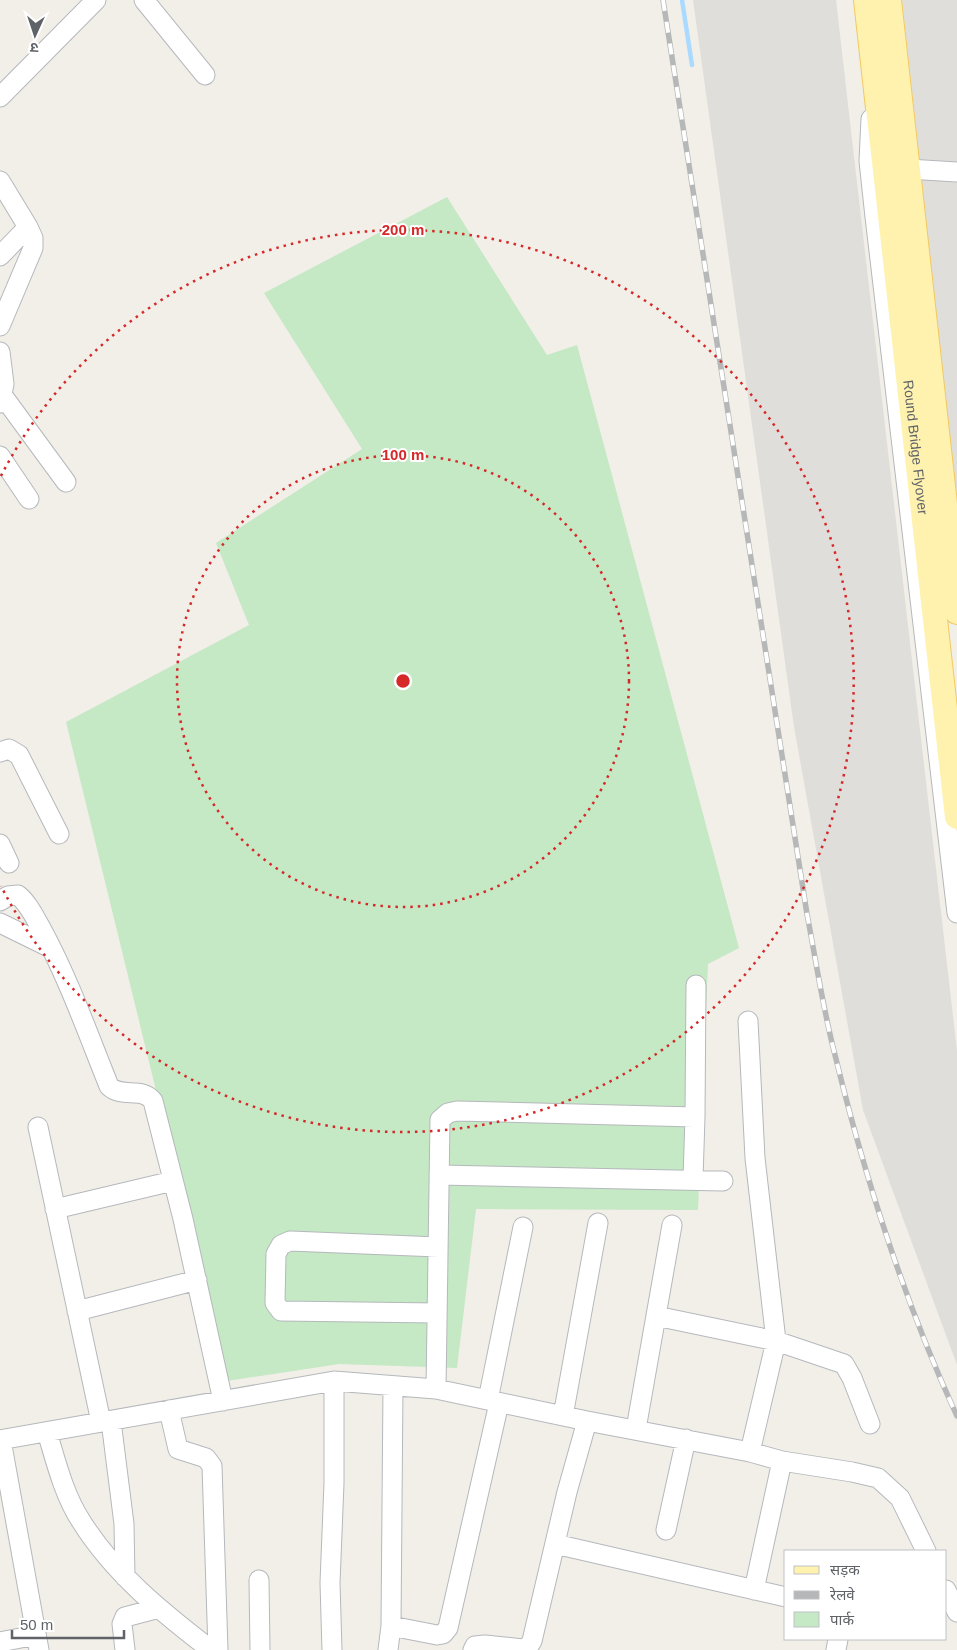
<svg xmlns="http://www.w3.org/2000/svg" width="957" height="1650" font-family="Helvetica,'Noto Sans Devanagari',sans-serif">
<rect width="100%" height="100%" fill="#f1efe8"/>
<path fill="#e0deda" d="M693,0H836L957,1051V1365L863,1110L794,727Z
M902,0H957V504Z"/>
<path fill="#c5e8c5" d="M447,197L547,355L577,345L739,948L708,964L698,1210L476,1209L457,1368L339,1364L227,1381L66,722L249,625L216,543L362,449L264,293Z"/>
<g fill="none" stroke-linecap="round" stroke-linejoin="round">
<path stroke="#aadaff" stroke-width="4.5" d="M682,0L692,65"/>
<g stroke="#b5b8bc" stroke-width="21">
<path id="minor" d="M144,0L205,75
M0,97L96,0
M871,119L869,161L875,217L957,913
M908,169L957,172
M0,181L28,227L0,256
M0,326L33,248V238L28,227
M0,352L4,384L0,403
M3,396L66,482
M0,456L29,499
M0,752L9,749L19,755L59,834
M0,844L9,863
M0,901L8,896L18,895C29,904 35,918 42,930C69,980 88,1034 109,1086C122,1099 142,1086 153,1101L183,1219L223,1401
M0,923L51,948
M748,1021L755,1158L776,1341L750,1452
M38,1127L101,1422
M439,1175L723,1181
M693,1179L695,1117
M55,1209L173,1181
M77,1311L197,1280
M437,1313L281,1311L275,1303L276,1254L281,1245L290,1241L438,1247
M656,1316L776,1341L844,1364L852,1378L870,1424
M436,1389L440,1120L448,1113L457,1111L695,1117L696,985
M488,1400L523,1227
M169,1410L178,1449L206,1458L212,1466L218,1650
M563,1416L598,1223
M111,1421L124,1524L125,1577
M636,1429L672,1225
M47,1432C56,1462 64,1495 81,1521C114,1574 163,1613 211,1650
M0,1440L334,1381L436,1389L587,1421L750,1452L782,1461L852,1472L878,1478L900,1498L926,1551
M1,1440L39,1650
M666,1530L686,1439
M555,1544L786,1597
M259,1580L260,1650
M754,1590L782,1461
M946,1590L957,1612
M391,1626L437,1635L443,1634L448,1628L499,1403
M0,1642L36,1635
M125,1650L122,1624L125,1617L159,1608
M332,1650L330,1583L334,1483V1381
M388,1650L391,1626L393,1386
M473,1650L475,1646L485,1645L523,1649L528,1647L532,1641L567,1492L587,1421
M836,1650L838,1639"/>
</g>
<g stroke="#f2c960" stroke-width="26">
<g id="major">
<path id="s1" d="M866,0L957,817"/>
<path d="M889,0L957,612"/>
</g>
</g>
<use href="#minor" stroke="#fff" stroke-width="19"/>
<use href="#major" stroke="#fff2af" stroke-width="24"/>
<g stroke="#b6b7b8" stroke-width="5.5">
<path id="rail" d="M663,0L807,914C816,961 823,1009 835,1055C865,1178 904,1301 957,1416"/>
</g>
<use href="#rail" stroke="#fff" stroke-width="4" stroke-dasharray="11" stroke-linecap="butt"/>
</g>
<g fill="none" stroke="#d62828" stroke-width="2.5" stroke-dasharray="2.5 5">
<circle cx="403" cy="681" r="226"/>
<path d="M1 476A451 451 0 1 1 1 886"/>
</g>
<g text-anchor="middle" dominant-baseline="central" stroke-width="4" stroke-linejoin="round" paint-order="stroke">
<g font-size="14" fill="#5f6368" stroke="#fff">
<text stroke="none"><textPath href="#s1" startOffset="450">Round Bridge Flyover</textPath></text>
</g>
</g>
<circle cx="403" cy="681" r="8" fill="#d62828" stroke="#fff" stroke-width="2.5"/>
<g font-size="15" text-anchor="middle" font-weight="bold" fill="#d62828" stroke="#fff" stroke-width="4" stroke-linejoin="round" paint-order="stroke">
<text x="403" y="235">200 m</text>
<text x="403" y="460">100 m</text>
</g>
<rect x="784" y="1550" width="162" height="90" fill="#ffffff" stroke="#bfc1c3"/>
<rect x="794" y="1566" width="25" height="8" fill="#fff2af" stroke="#bfc1c3"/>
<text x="830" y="1575" font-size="15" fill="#5f6368">सड़क</text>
<rect x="794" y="1591" width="25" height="8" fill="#b6b7b8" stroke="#bfc1c3"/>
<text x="830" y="1600" font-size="15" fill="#5f6368">रेलवे</text>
<rect x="794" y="1612" width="25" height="15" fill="#c5e8c5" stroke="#bfc1c3"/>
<text x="830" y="1625" font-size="15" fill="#5f6368">पार्क</text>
<g transform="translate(35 35) rotate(183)" stroke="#ffffff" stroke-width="4" paint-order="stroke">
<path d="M0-4L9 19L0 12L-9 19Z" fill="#5f6368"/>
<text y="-8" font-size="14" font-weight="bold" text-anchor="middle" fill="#5f6368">उ</text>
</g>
<path d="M12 1630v8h112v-8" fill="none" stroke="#5f6368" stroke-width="2.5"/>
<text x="20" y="1630" font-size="15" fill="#5f6368" stroke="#ffffff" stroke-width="4" paint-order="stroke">50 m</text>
</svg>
